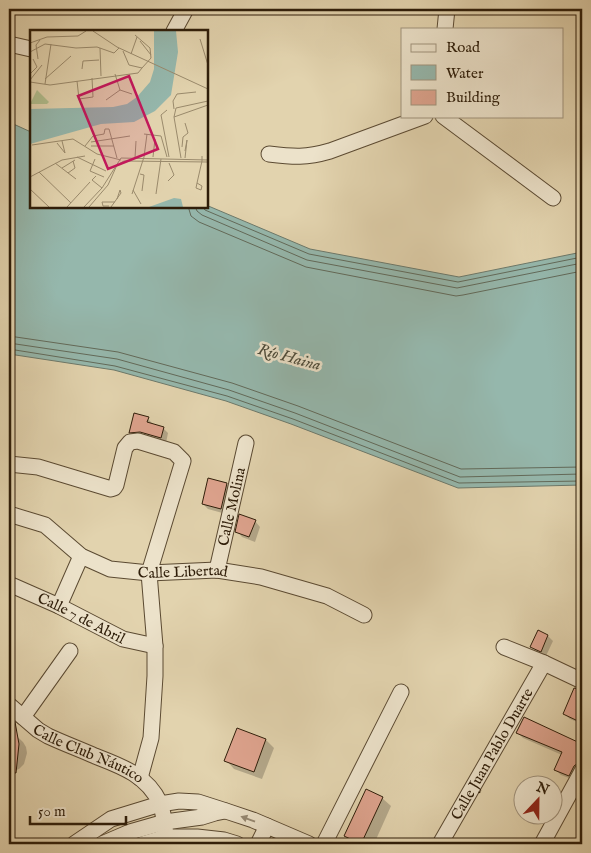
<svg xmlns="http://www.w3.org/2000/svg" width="591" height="853" font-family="'IM FELL English',serif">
<rect width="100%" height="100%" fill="#e2d3ae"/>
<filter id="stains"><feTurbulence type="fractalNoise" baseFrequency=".004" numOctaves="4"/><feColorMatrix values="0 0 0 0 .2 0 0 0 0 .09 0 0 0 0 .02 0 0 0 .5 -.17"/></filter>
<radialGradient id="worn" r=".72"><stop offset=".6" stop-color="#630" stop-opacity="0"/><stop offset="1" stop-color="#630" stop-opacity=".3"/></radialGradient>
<path fill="#95b7ac" stroke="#6c796b" d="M9,122L31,132V206H206V205L310,249L459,277L582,252V485L458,488L291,424L226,401L114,370L9,354Z"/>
<path fill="#0003" d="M148,419L153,424L163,428L168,433L166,443L135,438L130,432Z
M227,484L232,490L226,514L208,509L203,504Z
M255,521L260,527L255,542L242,537L237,531Z
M548,636L553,641L546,656L537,652L532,647Z
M574,689L582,692V724L570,719L564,714Z
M9,729L23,742L26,747L27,753L24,764L19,769L14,771L9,772Z
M238,729L266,740L274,748L262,779L234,769L226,760Z
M517,732L556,735L582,746V768L574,780L561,775L556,770L562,755L523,738Z
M382,798L391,806L374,844H354L346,836Z"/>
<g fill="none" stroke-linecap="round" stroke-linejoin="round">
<path stroke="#626a5a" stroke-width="1" d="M188,206L191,216L199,222L306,267L456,296L463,295L582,271
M195,206L197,211L202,215L307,260L457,288L582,263
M202,206L205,210L309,254L458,282L582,257
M9,336L118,352L232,383L298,406L461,469L582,467
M9,343L117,359L229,390L295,413L460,477L582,474
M9,349L115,366L227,396L293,419L459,483L582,481"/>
</g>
<path fill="#dfa48f" stroke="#2e1d09" d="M134,413L149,417L147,422L164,427L161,438L140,432L129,433Z
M208,478L227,483L221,509L202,504Z
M239,514L256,520L249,537L235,532Z
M538,630L548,635L541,652L530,647Z
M574,688L582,690V721L578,720V721L563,714Z
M524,717L582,744V762L578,763L574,766L569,776L554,770L562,752L516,733Z
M9,718L15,722L19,744L16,773L9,772Z
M237,728L266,739L254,772L224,761Z
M366,789L383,797L361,844L344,836Z"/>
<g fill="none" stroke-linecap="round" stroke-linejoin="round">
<g stroke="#5b4a32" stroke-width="17">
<g id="minor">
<path d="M445,29L447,9"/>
<path d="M174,31L186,9"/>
<path d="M9,44L31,49"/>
<path d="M443,116L553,198"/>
<path d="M269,154C294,157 306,158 330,151L425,116"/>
<path d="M9,464L38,467L111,489L114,488L116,485L125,448L130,442L138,441L174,452L183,461L149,573L155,646V676L151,738L140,778"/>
<path id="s1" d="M9,514L45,525L81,556L110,569L149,573L217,570L261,577L327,596L364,615"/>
<path id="s2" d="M217,570L246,443"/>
<path id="s3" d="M9,584L59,606L123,639L155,646"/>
<path d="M59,606L81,556"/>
<path d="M504,647L544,663L582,681"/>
<path id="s4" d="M9,705L38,730L48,736C63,743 79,749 95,756C121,766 147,775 160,803C164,813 165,826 166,837"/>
<path d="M23,717L70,651"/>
<path d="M74,844L111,819L160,804L179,801L198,802L226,811L253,820L309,844"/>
<path d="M102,844L130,832L165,822L202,817L215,813L225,811"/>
<path d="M143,844L166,837H197L224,840L237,844"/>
<path d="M258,844L267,826"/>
<path d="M324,844L401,692"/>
<path id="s5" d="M440,844L544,663"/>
<path d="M542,844L582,771"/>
</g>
</g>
<use href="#minor" stroke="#ece2ca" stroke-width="15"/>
</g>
<defs><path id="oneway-solid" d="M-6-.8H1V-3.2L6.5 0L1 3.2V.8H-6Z" transform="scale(1.25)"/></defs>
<use fill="#968973" href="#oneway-solid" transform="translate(248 819) rotate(-160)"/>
<g text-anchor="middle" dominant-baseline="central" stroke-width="5" stroke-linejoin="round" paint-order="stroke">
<g font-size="15" fill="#2e1d09" stroke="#ece2ca">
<text stroke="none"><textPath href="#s2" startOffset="65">Calle Molina</textPath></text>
<text stroke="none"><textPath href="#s1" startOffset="190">Calle Libertad</textPath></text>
<text stroke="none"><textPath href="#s3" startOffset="80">Calle 7 de Abril</textPath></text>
<text stroke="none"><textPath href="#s4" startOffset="94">Calle Club Náutico</textPath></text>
<text stroke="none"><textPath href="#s5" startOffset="104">Calle Juan Pablo Duarte</textPath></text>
</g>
<g font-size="16" font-style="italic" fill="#4d4b3a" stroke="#ece2ca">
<text transform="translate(289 358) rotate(15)">Río Haina</text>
</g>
</g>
<g transform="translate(30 30)">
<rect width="178" height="178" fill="#e2d3ae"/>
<path d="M7,60L19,72L17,74H0Z" fill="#b0bd8d"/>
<path d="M124,1H146L148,22L141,65L125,81L104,92L71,94L0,114V79L83,77L97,74L107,67L120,52L124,39ZM144,168L151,169L153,177H119Z" fill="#95b7ac"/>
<path fill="none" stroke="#9a8a6c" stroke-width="1" d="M63,1L87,17L178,59M170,9L178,35M110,11L121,25M0,13L17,7L48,6L56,1M70,18L71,46M93,21L99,35M0,22L15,14L46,18L67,17L84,23L89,18M101,24L107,7M8,29L6,15L10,10M99,35L112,38L121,28L120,18L105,5M52,39L53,31L69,30M0,44L7,37L3,29M85,44L90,60L102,64M15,49L41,26M0,50L12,35M47,51L49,69L63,67L62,48M0,52L20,55L108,43L112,38M15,54L21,14M76,70L90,60M144,79L143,71L147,64L166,62M137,80L131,85L139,127M144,87L146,78L178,71M114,104L131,106L137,127M61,112L100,106M27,113L35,123L32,111M2,115L43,109L67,124L91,130M55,116L63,106L74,104L75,99H79L87,128M61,116H84M152,117L153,107L158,103L155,93M155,121L157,110L155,128M47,127L76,141M123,127L125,109M105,128L106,111M151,128L144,87L178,75M65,129L60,141L74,147M25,133L46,149M32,138L45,130M9,142L41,173M38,143L45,138L43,131M110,144L114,145L112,161M66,146L62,150L72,158M0,147L32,130L55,126M138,151L144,145L139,133M167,153L172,156L171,160L166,158L167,153L172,131V126M0,159L19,177M103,160L111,174M102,164L114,127L117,104M126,164L131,129M79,176H73L72,172H85M37,177L60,152M54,177L72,158L91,128L178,130M59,177L78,155L87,135L94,131L178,132M81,177L91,163L90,160L87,169"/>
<path fill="#c2185b" fill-opacity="0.15" stroke="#c2185b" stroke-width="2.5" d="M99,46L128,119L78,139L48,66Z"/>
<rect width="178" height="178" fill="none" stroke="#2e1d09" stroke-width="2.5"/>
</g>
<rect width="591" height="853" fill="none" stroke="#e2d3ae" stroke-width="30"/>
<rect x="10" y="10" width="571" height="833" fill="none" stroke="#2e1d09" stroke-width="2.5"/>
<rect x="15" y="15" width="561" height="823" fill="none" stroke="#2e1d09"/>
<rect x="401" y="28" width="162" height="90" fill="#ece2ca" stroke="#a0937d"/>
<rect x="411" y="44" width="25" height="8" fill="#ece2ca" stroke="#a0937d"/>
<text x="446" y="52" font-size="15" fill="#2e1d09">Road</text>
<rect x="411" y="65" width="25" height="15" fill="#95b7ac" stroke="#a0937d"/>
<text x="446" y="78" font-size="15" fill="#2e1d09">Water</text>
<rect x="411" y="90" width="25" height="15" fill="#dfa48f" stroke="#a0937d"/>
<text x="446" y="102" font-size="15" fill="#2e1d09">Building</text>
<g transform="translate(538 800) rotate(22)"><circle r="24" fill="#ece2ca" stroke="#a0937d"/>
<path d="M0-4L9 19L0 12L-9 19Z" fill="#8f2418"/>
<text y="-8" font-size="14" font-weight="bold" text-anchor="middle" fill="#2e1d09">N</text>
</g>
<path d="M30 816v8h96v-8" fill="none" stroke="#2e1d09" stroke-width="2.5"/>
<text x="38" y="816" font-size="15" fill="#2e1d09" stroke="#ece2ca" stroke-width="4" paint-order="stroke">50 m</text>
<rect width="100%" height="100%" filter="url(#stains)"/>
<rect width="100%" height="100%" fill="url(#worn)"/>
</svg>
